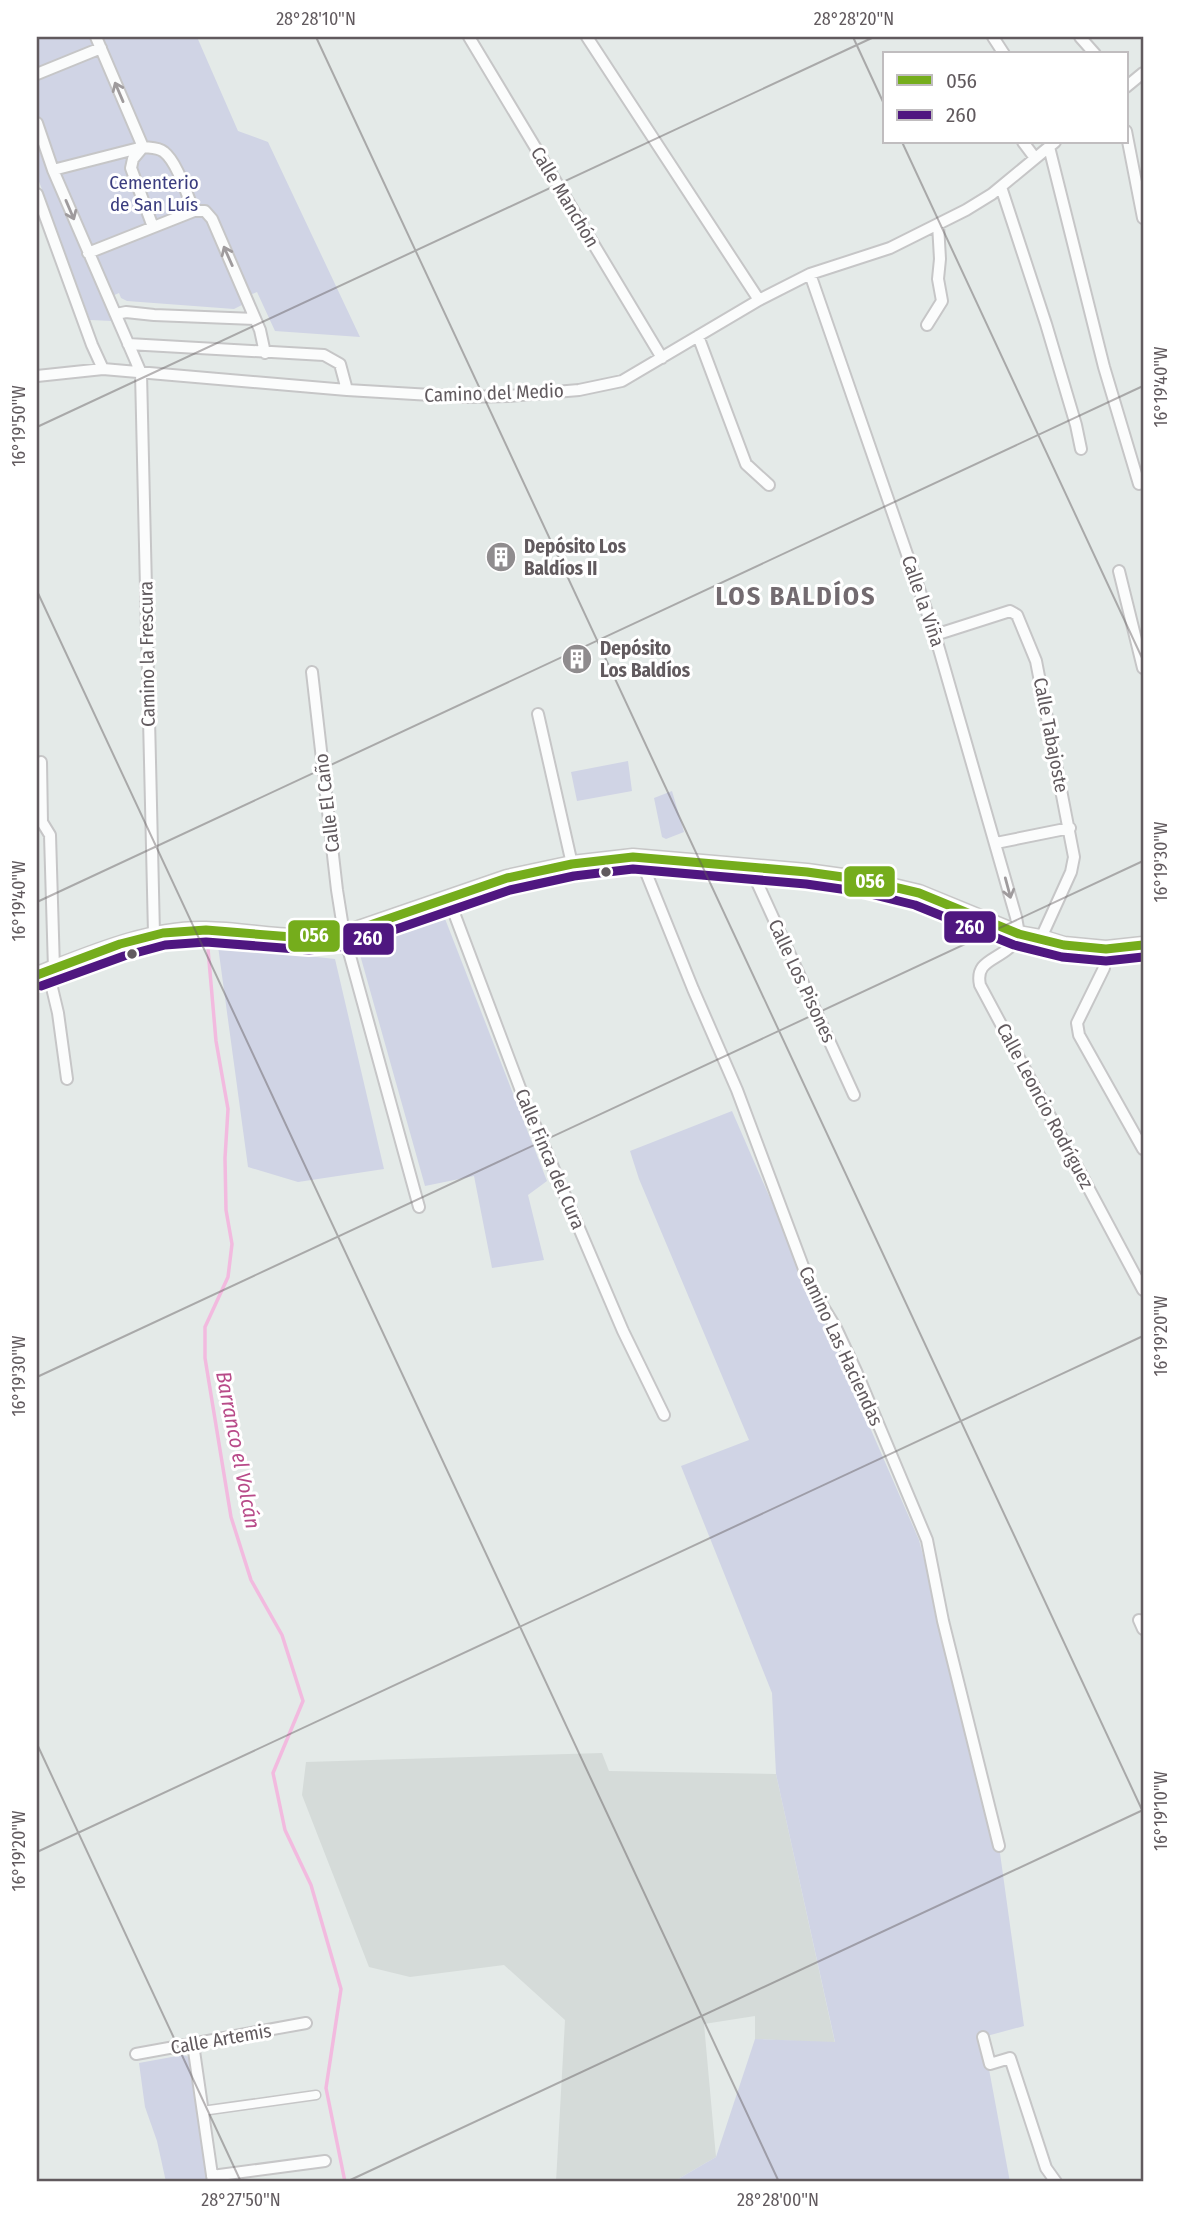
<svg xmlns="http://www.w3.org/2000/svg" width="1180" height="2219" font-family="'Fira Sans Condensed',sans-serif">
<rect width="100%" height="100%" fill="#e4eae8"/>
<path fill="#d5dbd9" d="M602,1753L609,1771L776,1774L835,2043L755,2039V2016L704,2024L716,2157L673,2182H556L565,2020L504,1965L410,1977L369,1967L302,1795L306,1762Z"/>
<path fill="#d0d4e5" d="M37,37H197L238,131L268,142L360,337L275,331L257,292L242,298V305L234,309L127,301L121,298L119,293L103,300L113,321L90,320L37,176Z
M628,761L632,791L577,801L571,772Z
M672,791L684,832L666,839L662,837L654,798Z
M442,911L547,1181L528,1195L544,1260L492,1268L474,1176L425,1186L357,944Z
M218,946L335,959L384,1169L298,1182L248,1167Z
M732,1111L919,1540L999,1846L1024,2026L983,2037L1010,2182H673L716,2157L755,2039L835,2042L776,1774L772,1693L681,1466L749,1440L639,1179L630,1151Z
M183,2055L189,2057L207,2182H166L157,2141L145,2107L139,2063Z"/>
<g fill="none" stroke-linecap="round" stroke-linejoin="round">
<path stroke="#f2badf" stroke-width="3.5" d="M208,949L216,1041L228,1109L225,1158L226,1210L232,1244L228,1277L205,1327V1358L231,1517L251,1580L282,1635L303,1701L273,1773L285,1830L311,1885L341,1989L326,2088L345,2182"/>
<g stroke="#c6c6c7" stroke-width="11">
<path id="pedestrian" d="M202,2111L316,2095"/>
</g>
<g stroke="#c6c6c7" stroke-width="14">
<path id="minor" d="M96,37L143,147
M469,37L662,358
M587,37L759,300
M993,37L1004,54
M1080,37L1095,54
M37,74L101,48
M1126,87L1143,73
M37,123L53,170L141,373L154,934
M1126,131L1143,218
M1023,142L1035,158
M143,147L133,159L131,168L153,227
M1049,147L1104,367L1139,484L1143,483
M53,170L143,147C150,148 158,147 164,152C177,162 187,195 194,211H205L212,219L260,330L265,353
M1001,187L1046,324L1076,425L1081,449
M37,194L92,345L103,369
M88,253L194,211
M810,274L935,635L1016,917L1019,934C1016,938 1013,944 1009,948C994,961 975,962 980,985L1143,1290
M116,314L126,312L154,315L255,319
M927,325L942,301L938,279L940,259L938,224
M698,336L746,464L769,485
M128,344L324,355L340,364L347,390
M37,376L103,369L347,390L465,397L508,396L579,390L622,381L759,300L810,274L890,248L966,210L992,194L1055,142
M1119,571L1143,668
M935,635L1010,611L1017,615L1036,661L1074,857L1071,872L1041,938
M312,672L337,890L344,934L419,1207
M538,714L572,864
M41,762L42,822L50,835L54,969
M996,843L1070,828
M644,858L647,875L693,989L737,1090L810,1285L836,1328L856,1371L927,1540L943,1621L999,1846
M750,867L854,1095
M448,897L526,1104L623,1331L664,1415
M1106,949L1104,968L1077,1023L1079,1035L1143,1149
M48,971L58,1013L67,1079
M1139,1620L1143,1629
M983,2037L990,2064L1010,2058L1046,2168L1056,2182
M193,2044L213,2182
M136,2054L306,2023
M212,2176L325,2161"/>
</g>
<g stroke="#c7c7c7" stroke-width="19">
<path id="secondary" d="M37,975C89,955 150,928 206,930C252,931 298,943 344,934L507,878L572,864L633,857L807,872L864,880L919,893L1019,934L1041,938L1064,945L1106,949L1143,945"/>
</g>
<use href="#pedestrian" stroke="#fbfcfc" stroke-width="8"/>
<use href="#minor" stroke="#fbfcfc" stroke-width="10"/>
<use href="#secondary" stroke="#fbfcfc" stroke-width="16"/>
<g stroke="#fff" stroke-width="14">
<path id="bus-1" d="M37,975L120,944L163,933L206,930L292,937L344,934L507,878L572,864L633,857L807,872L864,880L919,893L1019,934L1064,945L1106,949L1143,945"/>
</g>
<g stroke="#fff" stroke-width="14">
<path id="bus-2" d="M41,986L124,956L165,945L206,942L309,950L347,946L510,890L574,876L633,869L806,884L862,892L915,905L1014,945L1062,957L1106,961L1143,957"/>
</g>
<use href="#bus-1" stroke="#75ad1c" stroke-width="9"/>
<use href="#bus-2" stroke="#4f1780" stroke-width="9"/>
</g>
<defs><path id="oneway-shaft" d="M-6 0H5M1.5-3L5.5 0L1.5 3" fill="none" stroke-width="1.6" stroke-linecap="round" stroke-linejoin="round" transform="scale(1.75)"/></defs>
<g stroke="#9f9b9d">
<use href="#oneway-shaft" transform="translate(119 92) rotate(-113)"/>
<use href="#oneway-shaft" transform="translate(70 210) rotate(67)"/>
<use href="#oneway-shaft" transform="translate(228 256) rotate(-114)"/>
<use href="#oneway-shaft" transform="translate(1008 888) rotate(75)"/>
</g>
<path fill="none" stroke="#615a5e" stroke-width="2" stroke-opacity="0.45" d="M316,37L1143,1812M853,37L884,104M902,142L1143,660M37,427L874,37M37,591L779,2182M37,902L1143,386M37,1377L1143,861M37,1744L241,2182M37,1852L1143,1336M346,2182L1143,1810"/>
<defs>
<g id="building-disc" transform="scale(1.575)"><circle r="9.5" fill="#8f8c8e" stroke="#fff"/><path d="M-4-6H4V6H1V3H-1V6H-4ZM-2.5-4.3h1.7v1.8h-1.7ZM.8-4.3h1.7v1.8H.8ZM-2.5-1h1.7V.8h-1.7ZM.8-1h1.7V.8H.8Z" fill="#fff"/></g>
</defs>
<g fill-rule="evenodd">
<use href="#building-disc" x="501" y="557"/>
<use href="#building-disc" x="577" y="659"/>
</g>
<g fill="#615a5e" stroke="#fff" stroke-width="2.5">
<circle cx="606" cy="872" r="6"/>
<circle cx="132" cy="954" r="6"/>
</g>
<g text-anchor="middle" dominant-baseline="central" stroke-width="6" stroke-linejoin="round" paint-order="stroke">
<g font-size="19" fill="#3b3d7f" stroke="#fff">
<text x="154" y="182">Cementerio<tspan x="154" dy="22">de San Luís</tspan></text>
</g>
<g font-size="19" fill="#615a5e" stroke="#fff">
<text transform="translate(565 197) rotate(59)">Calle Manchón</text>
<text transform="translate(494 393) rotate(-2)">Camino del Medio</text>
<text transform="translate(923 601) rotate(71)">Calle la Viña</text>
<text transform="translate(147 654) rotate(-91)">Camino la Frescura</text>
<text transform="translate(1051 735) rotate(79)">Calle Tabajoste</text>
<text transform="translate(327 803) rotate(-97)">Calle El Caño</text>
<text transform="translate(802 981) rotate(65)">Calle Los Pisones</text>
<text transform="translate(1045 1106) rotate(62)">Calle Leoncio Rodríguez</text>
<text transform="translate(550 1159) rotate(67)">Calle Finca del Cura</text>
<text transform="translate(841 1346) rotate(65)">Camino Las Haciendas</text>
<text transform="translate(221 2039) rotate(-10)">Calle Artemis</text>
</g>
<g font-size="19" font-weight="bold" fill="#615a5e" stroke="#fff" text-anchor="start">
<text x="524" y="546">Depósito Los<tspan x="524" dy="22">Baldíos II</tspan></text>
<text x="600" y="648">Depósito<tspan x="600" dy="22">Los Baldíos</tspan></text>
</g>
<g font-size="21" font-style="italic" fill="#b84b89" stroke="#fff">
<text transform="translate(238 1450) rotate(79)">Barranco el Volcán</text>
</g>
<g font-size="26" font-weight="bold" letter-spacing="2" fill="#736b70" stroke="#fff">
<text x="796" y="596">LOS BALDÍOS</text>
</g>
</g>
<g stroke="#fff" stroke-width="2.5">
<rect x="843" y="865" width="53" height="33" rx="7" fill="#75ad1c"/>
<rect x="943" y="910" width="54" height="34" rx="7" fill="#4f1780"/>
<rect x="287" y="919" width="54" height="34" rx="7" fill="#75ad1c"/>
<rect x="342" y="922" width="53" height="34" rx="7" fill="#4f1780"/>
</g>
<g font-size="19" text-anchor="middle" font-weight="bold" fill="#fff">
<text x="870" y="888">056</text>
<text x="970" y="934">260</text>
<text x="314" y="942">056</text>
<text x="368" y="945">260</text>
</g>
<rect width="1180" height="2219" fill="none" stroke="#ffffff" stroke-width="77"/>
<rect x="883" y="52" width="245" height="91" fill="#ffffff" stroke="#c0bdbf" stroke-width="2"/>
<rect x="897" y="75" width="35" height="10" fill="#75ad1c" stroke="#c0bdbf" stroke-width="2"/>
<text x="946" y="88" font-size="21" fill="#615a5e">056</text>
<rect x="897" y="110" width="35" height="10" fill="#4f1780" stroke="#c0bdbf" stroke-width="2"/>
<text x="946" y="122" font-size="21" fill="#615a5e">260</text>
<rect x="38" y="38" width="1104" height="2142" fill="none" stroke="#615a5e" stroke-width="2.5"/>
<g font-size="18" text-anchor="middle" fill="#615a5e">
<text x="316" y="25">28°28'10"N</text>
<text x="854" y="25">28°28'20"N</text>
<text transform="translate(1161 387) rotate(-90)" y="6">16°19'40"W</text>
<text transform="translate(19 426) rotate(-90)" y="6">16°19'50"W</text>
<text transform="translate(1161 862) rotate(-90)" y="6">16°19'30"W</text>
<text transform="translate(19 901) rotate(-90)" y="6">16°19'40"W</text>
<text transform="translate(1161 1336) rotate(-90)" y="6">16°19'20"W</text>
<text transform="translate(19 1376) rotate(-90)" y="6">16°19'30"W</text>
<text transform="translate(1161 1811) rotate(-90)" y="6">16°19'10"W</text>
<text transform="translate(19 1851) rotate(-90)" y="6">16°19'20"W</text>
<text x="241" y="2206">28°27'50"N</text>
<text x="778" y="2206">28°28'00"N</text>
</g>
</svg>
